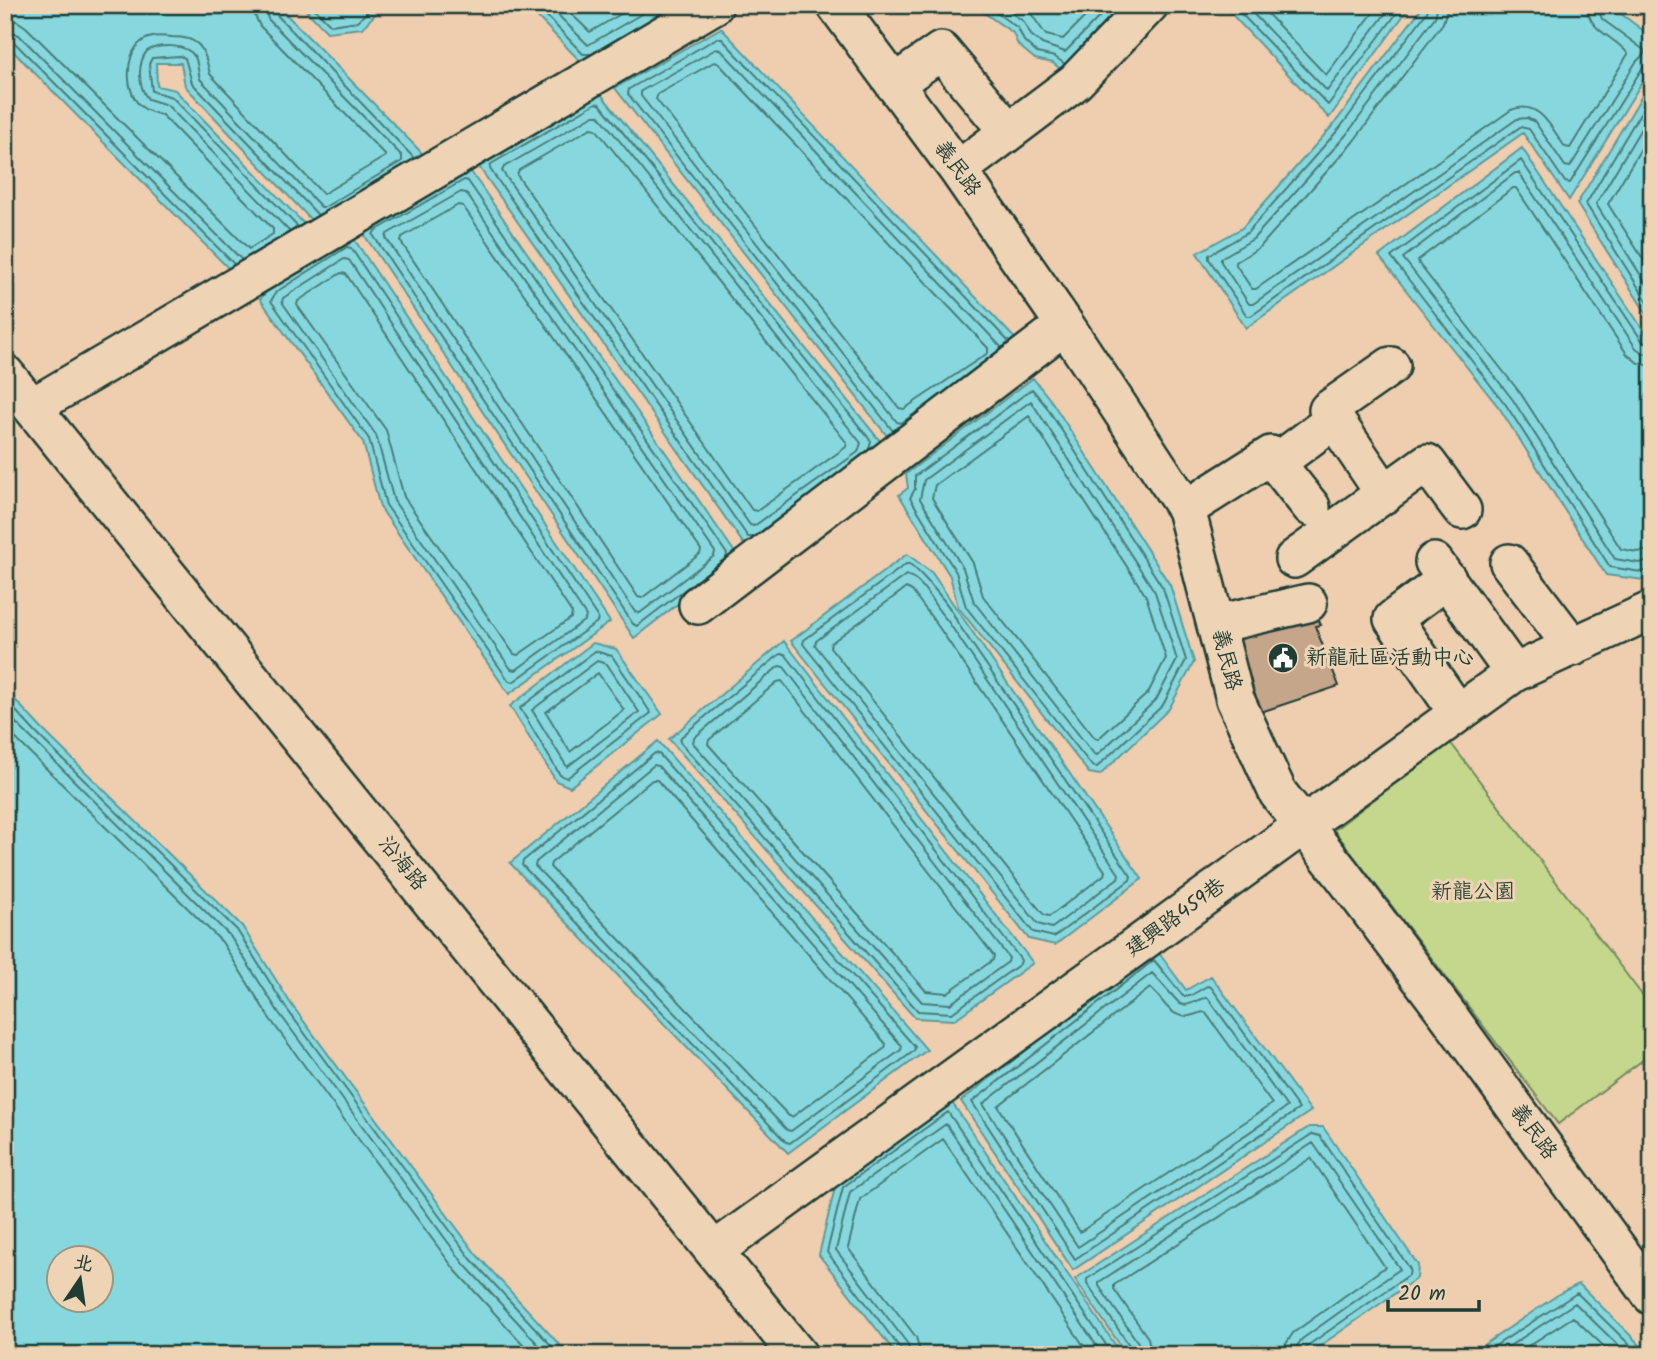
<svg xmlns="http://www.w3.org/2000/svg" width="1657" height="1360" font-family="Kalam,'LXGW WenKai TC',sans-serif">
<rect width="100%" height="100%" fill="#efcdaf"/>
<filter id="ink" filterUnits="userSpaceOnUse"><feTurbulence type="fractalNoise" baseFrequency=".0143" numOctaves="2"/><feDisplacementMap in="SourceGraphic" scale="14" xChannelSelector="R" yChannelSelector="G"/><feConvolveMatrix kernelMatrix="1 2 1 2 8 2 1 2 1" color-interpolation-filters="sRGB"/></filter>
<g filter="url(#ink)">
<path fill="#c5d78c" stroke="#728a60" stroke-width="2" d="M1450,742L1652,1008V1053L1558,1124L1334,830Z"/>
<path fill="#87d8de" stroke="#5d9a9a" stroke-width="2" fill-rule="evenodd" d="M5,5H277L421,152L422,167L313,222L185,86L181,63H156L157,86L175,90L310,230L244,284L8,46H5Z
M301,5H384L362,28L327,32Z
M526,5H688L593,61H580Z
M973,5H1133L1066,74L1053,63L1035,59L1018,45L1013,33Z
M1223,5H1411L1329,118Z
M1424,5H1609L1652,37V66L1569,200L1523,133L1246,328L1197,253L1242,228L1334,124Z
M721,28L1021,345L895,446L615,88Z
M1652,79V322L1577,204Z
M600,93L880,441L871,461L748,550L477,164Z
M1522,148L1652,343V574L1644,580L1606,575L1500,409L1379,256Z
M469,169L738,557L634,638L361,230Z
M352,236L610,622L509,694L380,507L363,442L260,299L271,287Z
M1033,378L1052,402L1170,585L1194,662L1169,709L1100,775L1089,773L958,607L950,576L899,495L908,488L906,474Z
M907,554L932,573L1142,879L1055,945L1029,939L791,641Z
M784,641L1033,963L954,1020L915,1018L669,739Z
M593,643L616,649L662,714L570,787L556,781L510,706Z
M5,689L41,728L242,926L291,1004L476,1254L569,1355H5ZM60,1258H102V1300H60Z
M658,741L927,1050L788,1153L510,863Z
M1156,949L1186,990L1211,976L1311,1111L1073,1270L961,1101Z
M951,1101L1122,1355H897L819,1255L836,1183Z
M1309,1127H1323L1418,1265L1417,1278L1307,1355H1127L1075,1279Z
M1579,1284L1650,1355H1469L1562,1292Z"/>
<g fill="none" stroke-linecap="round" stroke-linejoin="round">
<path stroke="#497b78" stroke-width="2" d="M264,5L268,19L402,156V161L325,207H321L200,79C198,72 198,63 195,57C187,43 158,44 147,51C137,63 138,87 148,99L167,105L290,232
M273,5L275,13L414,158
M311,5L331,25L358,21L374,5
M536,5L583,54H591
M548,5L588,45L657,5
M562,5L590,32L636,5
M985,5L1018,28L1024,41L1037,53L1055,57L1065,64
M1000,5L1023,21L1031,35L1042,44L1065,52L1111,5
M1019,5L1032,15L1046,35L1063,39L1097,5
M1233,5L1328,105L1403,5
M1245,5L1327,91L1392,5
M1259,5L1326,75L1379,5
M1429,5L1427,12L1339,129L1247,233L1209,255V259L1247,316H1251L1520,127L1529,129L1565,182L1570,183L1643,67L1652,63
M1438,5L1435,17L1346,135L1253,239L1221,258V262L1249,304H1253L1517,119L1527,118L1535,122L1565,166L1570,167L1636,62L1645,53L1644,50L1602,19L1597,5
M1448,5L1443,23L1353,142L1260,247L1236,262V265L1252,289H1256L1511,110C1539,99 1551,127 1565,147L1570,148L1628,54C1615,36 1588,32 1587,5
M5,20L17,21L26,27L249,249L273,234V229L162,115C155,113 148,112 142,107C125,95 124,55 141,42C150,35 161,36 172,37C202,37 204,50 210,74L323,194L386,156L260,26L255,16L253,5
M5,30L19,35L242,260
M5,39L13,41L234,264
M714,62L718,63L988,348V353L904,409L899,408L656,99L658,94Z
M1652,93L1586,204L1652,309
M1652,110L1596,204L1652,293
M594,115H599L861,443L858,452L754,526L750,525L502,171L504,167Z
M591,128L596,129L847,443L846,447L757,511L752,510L517,175L519,170Z
M1652,130L1608,204L1652,273
M464,180L468,181L727,554L726,558L637,626L633,624L373,235L375,231Z
M461,192L466,193L715,552L714,556L640,613L635,612L386,238L387,234Z
M458,205L463,206L701,550L700,554L642,598L638,597L401,242L402,237Z
M298,227L172,97L152,91L149,64L152,58L179,56L185,58L192,83L318,215
M347,247L351,248L598,618L597,622L513,682L509,681L386,505L369,439L271,301L276,292Z
M344,259L349,260L586,616L585,620L516,670L511,669L394,501L376,435L282,302L283,298Z
M341,273L346,274L572,613L571,618L518,655L514,654L404,497L386,430L297,305L298,301Z
M1652,346L1643,342L1521,160L1391,257L1506,405L1610,567L1641,572L1652,569
M1652,355L1643,353L1636,348L1519,173H1515L1403,258L1513,400L1615,559L1639,563L1652,560
M1652,366L1638,363L1627,354L1516,188H1513L1418,260L1419,264L1521,394L1621,549L1637,552L1652,550
M1032,389L1046,406L1163,588L1186,660L1163,705L1097,767L1092,766L966,607L956,572L910,498L915,489V476Z
M1031,401L1155,592L1177,660L1156,700L1097,755L1094,754L974,602L963,568L920,499L924,480Z
M917,412L901,423L897,422L641,96V91L716,49H720L1002,348
M1029,416L1146,596L1166,658L1148,693L1098,739L1095,738L983,596L973,563L932,498L935,485Z
M893,431L628,94L629,89L717,38H721L1009,342
M754,537H748L490,169L491,164L596,103L600,104L871,441L869,449
M906,564H910C922,574 953,608 957,622L1131,876L1130,880L1054,937L1033,932L803,644L804,640Z
M906,575C925,580 933,607 947,620L1119,874L1118,878L1052,928L1038,924L815,645L816,641Z
M906,588L912,591L938,626L1105,871L1104,875L1050,916L1044,915L830,647L831,643Z
M595,651L612,656L651,713L567,778L560,775L520,708Z
M780,654H785L1021,960L1020,964L952,1013L918,1011L680,742L681,737Z
M597,661L607,664L639,712L567,767L532,710Z
M779,666L784,667L1009,958L1008,962L950,1004L922,1002L693,743L694,738Z
M598,673L624,710L570,752L546,712Z
M782,681L994,956L993,960L947,993L926,991L708,744L709,740L777,682Z
M5,699L36,733L237,930L286,1008L471,1259L560,1355
M5,712L230,936L279,1013L464,1264L548,1355
M5,728L222,942L270,1019L455,1270L533,1355
M655,753L659,754L915,1047L914,1051L790,1143L786,1142L522,865L523,861Z
M654,765L658,766L902,1046L901,1050L791,1131L787,1130L535,866L536,862Z
M652,780H657L886,1044L885,1048L792,1117L789,1116L550,867L551,863Z
M1154,960L1183,996H1190L1207,986L1211,987L1299,1109L1075,1259L972,1102Z
M1152,973L1180,1004C1192,1007 1198,997 1208,998L1287,1107L1078,1247L983,1104Z
M1150,988C1163,998 1168,1018 1189,1016C1195,1015 1200,1012 1205,1012L1272,1104L1080,1232L998,1106Z
M902,1355L900,1348L827,1252L843,1187L948,1112L1113,1355
M911,1355L907,1343L836,1250L850,1192L946,1124L1103,1355
M921,1355L916,1337L848,1248L860,1199L943,1139L1090,1355
M1133,1355L1131,1348L1087,1283V1279L1312,1134L1320,1136L1410,1269L1409,1275L1307,1346L1304,1355
M1141,1355L1139,1344L1099,1286V1282L1313,1143L1400,1269L1302,1339L1297,1346L1295,1355
M1152,1355L1148,1338L1114,1289V1285L1311,1158L1385,1267L1293,1333L1286,1344L1285,1355
M1481,1355L1577,1293L1640,1355
M1496,1355L1575,1303L1628,1355
M1514,1355L1573,1317L1613,1355"/>
</g>
<path fill="#c6a68a" stroke="#1f3d34" stroke-width="2" d="M1312,606L1321,625L1315,626L1339,686L1255,714L1230,629Z"/>
<g fill="none" stroke-linecap="round" stroke-linejoin="round">
<g stroke="#1f3d34" stroke-width="42">
<path id="minor" d="M836,5L958,170L1065,325L1186,509L1235,699L1278,793L1342,874L1448,1015L1652,1296
M894,84L941,51L1008,131
M958,170L1075,82L1149,5
M5,374L798,1355
M32,407L714,5
M1385,494L1328,410L1391,366
M1311,507L1276,463L1335,419
M1186,509L1271,455L1276,463
M1294,559L1427,463L1462,510
M1434,562L1514,673
M1509,563L1573,647
M1447,579L1393,619L1458,713
M698,605L1065,325
M1217,624L1308,603
M714,1251L1514,673L1652,610"/>
</g>
<use href="#minor" stroke="#eed3b5" stroke-width="37"/>
</g>
</g>
<defs>
<g id="civic-disc" transform="scale(1.575)"><circle r="9.5" fill="#1f3d34" stroke="#eed3b5"/><path d="M-.6-6.5H3V-4.5H.6V-3L4-1V1h2V6H-6V1h2V-1L-.6-3ZM-1.2 2.5V6h2.4V2.5Z" fill="#fff"/></g>
</defs>
<g fill-rule="evenodd">
<use href="#civic-disc" x="1283" y="658"/>
</g>
<g text-anchor="middle" dominant-baseline="central" stroke-width="6" stroke-linejoin="round" paint-order="stroke">
<g font-size="21" fill="#1f3d34" stroke="#eed3b5">
<text transform="translate(957 169) rotate(54)">義民路</text>
<text transform="translate(1226 660) rotate(76)">義民路</text>
<text transform="translate(402 864) rotate(51)">沿海路</text>
<text transform="translate(1176 918) rotate(-36)">建興路459巷</text>
<text transform="translate(1533 1132) rotate(54)">義民路</text>
</g>
<g font-size="21" fill="#1f3d34" stroke="#eed3b5" text-anchor="start">
<text x="1306" y="658">新龍社區活動中心</text>
</g>
<g font-size="21" fill="#304c3d" stroke="#eed3b5">
<text x="1473" y="892">新龍公園</text>
</g>
</g>
<rect width="1657" height="1360" fill="none" stroke="#eed3b5" stroke-width="28"/>
<rect x="14" y="14" width="1629" height="1332" fill="none" stroke="#1f3d34" stroke-width="2.5" filter="url(#ink)"/>
<g transform="translate(80 1279) rotate(13)"><circle r="33" fill="#eed3b5" stroke="#9b9781" stroke-width="2"/>
<path d="M0-5L12 26L0 18L-12 26Z" fill="#1f3d34"/>
<text y="-10" font-size="19" font-weight="bold" text-anchor="middle" fill="#1f3d34">北</text>
</g>
<path d="M1388 1300v10h91v-10" fill="none" stroke="#1f3d34" stroke-width="3.5"/>
<text x="1398" y="1300" font-size="21" fill="#1f3d34" stroke="#eed3b5" stroke-width="5" paint-order="stroke">20 m</text>
</svg>
